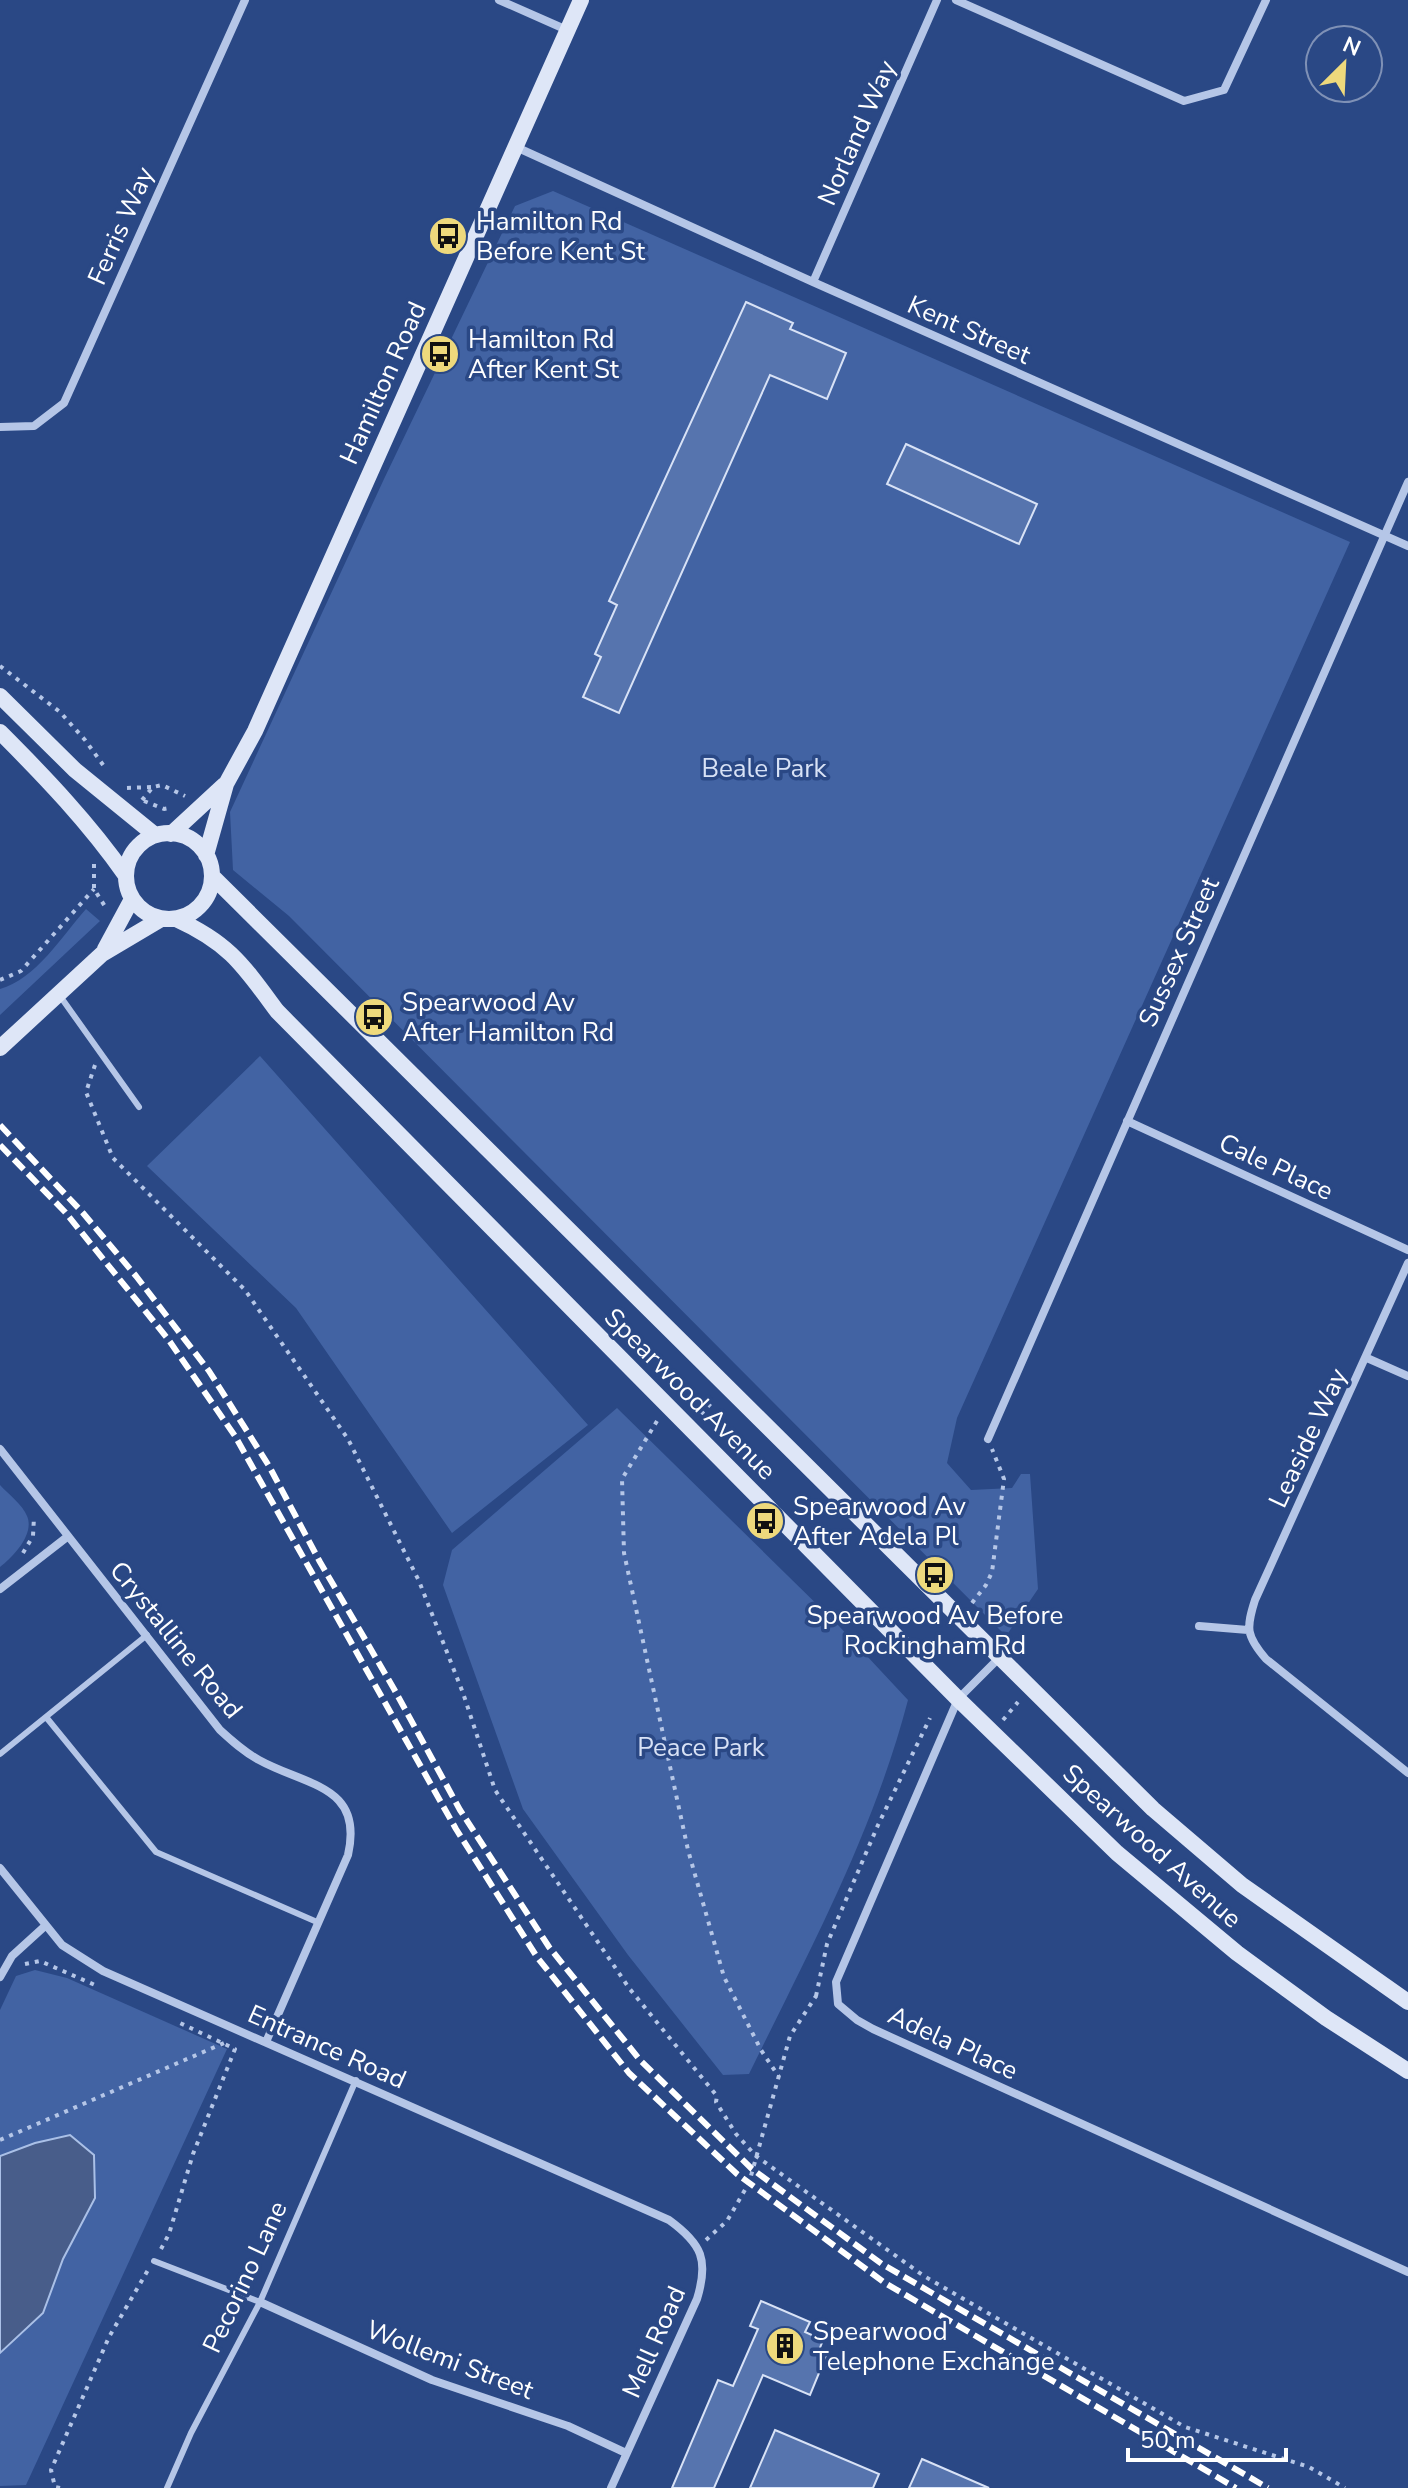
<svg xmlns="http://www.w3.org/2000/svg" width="1408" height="2488" font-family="'Nunito Sans',sans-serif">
<rect width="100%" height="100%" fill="#2a4885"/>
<path fill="#4263a3" d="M553,191L1350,542L957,1418L947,1463L971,1490L1012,1488L1021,1474H1030L1038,1589L1006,1636L289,916L233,870L230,812L384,479L515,206Z
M86,909L100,921L0,1015V989C36,979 62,936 86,909Z
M260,1056L588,1425L452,1533L296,1308L147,1166Z
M617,1408L838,1625L908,1700C873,1834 809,1951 749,2074L723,2075L628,1955L523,1809L443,1585L452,1550Z
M0,1485C8,1494 23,1505 27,1516C35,1534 13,1557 0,1567Z
M35,1970L67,1978L227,2049L26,2485L0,2486V2010L16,1976Z"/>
<path fill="#485d8a" stroke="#aac0e7" stroke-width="2" d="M70,2135L94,2155L95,2198L63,2259L43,2313L0,2353V2156L35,2143Z"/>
<path fill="#5674ae" stroke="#d8e2f6" stroke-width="2" d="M746,302L793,323L790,329L846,353L827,399L770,375L619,713L583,697L601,657L595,654L617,605L609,601Z
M906,444L1037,504L1019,544L887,484Z
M761,2301L810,2322L805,2332L823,2340L818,2353L826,2356L810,2395L763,2375L714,2488H672L718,2380L733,2386L758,2329L750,2326Z
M775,2430L879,2474L873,2488H750Z
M922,2459L989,2488H909Z"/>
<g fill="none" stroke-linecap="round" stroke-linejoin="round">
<path stroke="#b5c6e7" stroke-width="4" stroke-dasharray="4 6" stroke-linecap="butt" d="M0,666L60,712L85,740L106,769
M127,788L153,787
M142,800L153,787L162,785L185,796
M144,801L164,809L170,808
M94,864V889L106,908
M0,980L21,971L94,889
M95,1065L86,1092L113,1158L245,1290L348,1439L419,1581L463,1693L495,1790L629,1988L717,2096L716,2102L736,2134L756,2156L924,2276L1185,2427L1309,2467L1345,2488
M701,1414L714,1400
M657,1421L622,1479L624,1553L688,1850L724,1977L761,2050L779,2077
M23,1553L33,1536L34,1517
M972,1603L986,1585L992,1572L1004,1479L992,1449
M1003,1720L1018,1702
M25,1964L40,1961L95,1985
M816,1996L827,1944L878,1825L930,1718
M0,2140L224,2043
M706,2240L727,2221L749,2183L790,2036L816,1996L823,1994
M161,2249L169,2234L193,2154L235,2049L180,2023
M60,2488L55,2487L51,2470L109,2337L148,2270"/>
<path stroke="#b5c6e7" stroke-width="6" d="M60,996L139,1107
M46,1717L156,1852L317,1922
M0,1754L147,1635
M154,2261L260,2302
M167,2488L191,2433L260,2302L356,2080"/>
<path stroke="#b5c6e7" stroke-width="8" d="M499,0L567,30
M956,0L1184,101L1224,90L1266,0
M516,147L813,282L1408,546
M813,282L937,0
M0,427L34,426L64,403L245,0
M1127,1121L1408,1250
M1408,1263L1255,1600C1246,1628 1246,1636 1266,1659L1408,1773
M1367,1358L1408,1376
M988,1439L1408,482
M0,1449L220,1730C232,1741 244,1752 259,1760C306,1786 364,1785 348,1855L266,2042
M0,1589L67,1537
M1199,1626L1248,1630
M999,1658L958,1699L836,1982L838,2004L857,2020L873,2029L1408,2272
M0,1868L62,1945L103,1971L669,2220C702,2244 709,2260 697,2299L611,2488
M0,1977L12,1956L45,1926
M260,2302L432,2380L568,2426L626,2453"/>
<path stroke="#dee6f7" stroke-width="16" d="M0,696L75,770L155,835
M0,732C45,777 89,823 126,876
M126 876a43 43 0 1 1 86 0a43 43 0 1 1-86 0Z
M171,834L224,785
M206,855L226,784L255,731L581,0
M212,876L1153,1809L1242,1885L1408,2002
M176,919C229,943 243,965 277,1011L958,1699L1117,1853L1237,1953L1326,2018L1408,2071
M105,949L132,899
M0,1048L102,954L161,919"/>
<path stroke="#fff" stroke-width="6" stroke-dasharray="14 6" stroke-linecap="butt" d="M0,1125L83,1213L136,1276L209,1371L269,1466L320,1562L394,1689L460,1810L549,1947L640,2060L752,2169L882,2264L1268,2488
M0,1145L65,1212L168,1339L235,1436L456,1829L537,1957L629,2073L737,2174L885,2283L1236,2488"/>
</g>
<defs>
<g id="bus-disc" transform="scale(2)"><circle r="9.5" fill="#eed97c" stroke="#2a4885"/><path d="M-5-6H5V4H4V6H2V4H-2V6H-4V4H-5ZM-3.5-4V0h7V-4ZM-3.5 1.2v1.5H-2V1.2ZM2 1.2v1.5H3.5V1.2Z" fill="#111"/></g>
<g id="building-disc" transform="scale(2)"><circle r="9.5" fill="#eed97c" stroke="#2a4885"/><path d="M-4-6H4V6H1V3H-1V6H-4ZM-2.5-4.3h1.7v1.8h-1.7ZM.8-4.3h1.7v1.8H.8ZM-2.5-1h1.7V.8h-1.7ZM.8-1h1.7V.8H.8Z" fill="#111"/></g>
</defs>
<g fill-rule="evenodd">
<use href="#bus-disc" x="448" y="236"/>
<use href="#bus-disc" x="440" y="354"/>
<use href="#bus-disc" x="374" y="1017"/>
<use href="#bus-disc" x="765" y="1521"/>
<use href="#bus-disc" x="935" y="1575"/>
<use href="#building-disc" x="785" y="2346"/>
</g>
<g text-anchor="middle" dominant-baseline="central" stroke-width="7" stroke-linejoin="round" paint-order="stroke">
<g font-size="26" fill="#fff" stroke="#2a4885">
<text transform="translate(857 133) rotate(-66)">Norland Way</text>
<text transform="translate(121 226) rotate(-66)">Ferris Way</text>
<text transform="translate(969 330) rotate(24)">Kent Street</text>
<text transform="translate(383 383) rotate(-66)">Hamilton Road</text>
<text transform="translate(1179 952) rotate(-66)">Sussex Street</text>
<text transform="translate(1276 1167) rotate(25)">Cale Place</text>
<text transform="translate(690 1394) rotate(45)">Spearwood Avenue</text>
<text transform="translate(1308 1438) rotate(-65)">Leaside Way</text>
<text transform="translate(176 1640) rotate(51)">Crystalline Road</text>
<text transform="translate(1152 1846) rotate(42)">Spearwood Avenue</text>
<text transform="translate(953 2043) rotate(25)">Adela Place</text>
<text transform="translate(327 2047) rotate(24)">Entrance Road</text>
<text transform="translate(245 2277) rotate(-65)">Pecorino Lane</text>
<text transform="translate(654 2342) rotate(-66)">Mell Road</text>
<text transform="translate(450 2360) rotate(21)">Wollemi Street</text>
</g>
<g font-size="26" fill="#fff" stroke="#2a4885" text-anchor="start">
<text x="476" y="221">Hamilton Rd<tspan x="476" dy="30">Before Kent St</tspan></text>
<text x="468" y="339">Hamilton Rd<tspan x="468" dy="30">After Kent St</tspan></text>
<text x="402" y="1002">Spearwood Av<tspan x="402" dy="30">After Hamilton Rd</tspan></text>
<text x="793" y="1506">Spearwood Av<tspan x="793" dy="30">After Adela Pl</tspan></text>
<text x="935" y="1615" text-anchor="middle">Spearwood Av Before<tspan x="935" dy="30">Rockingham Rd</tspan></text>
<text x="813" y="2331">Spearwood<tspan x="813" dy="30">Telephone Exchange</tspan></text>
</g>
<g font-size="26" fill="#d8e2f6" stroke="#2a4885">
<text x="764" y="768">Beale Park</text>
<text x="701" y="1747">Peace Park</text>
</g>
</g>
<g transform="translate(1344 64) rotate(24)"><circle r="38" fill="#2a4885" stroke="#7f91b6" stroke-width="2"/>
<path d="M0-6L14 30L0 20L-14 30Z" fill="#eed97c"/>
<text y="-12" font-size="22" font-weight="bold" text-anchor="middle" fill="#ffffff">N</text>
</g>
<path d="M1128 2448v12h158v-12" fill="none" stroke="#ffffff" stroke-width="4"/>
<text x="1140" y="2448" font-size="24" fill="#ffffff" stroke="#2a4885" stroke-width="6" paint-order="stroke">50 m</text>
</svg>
